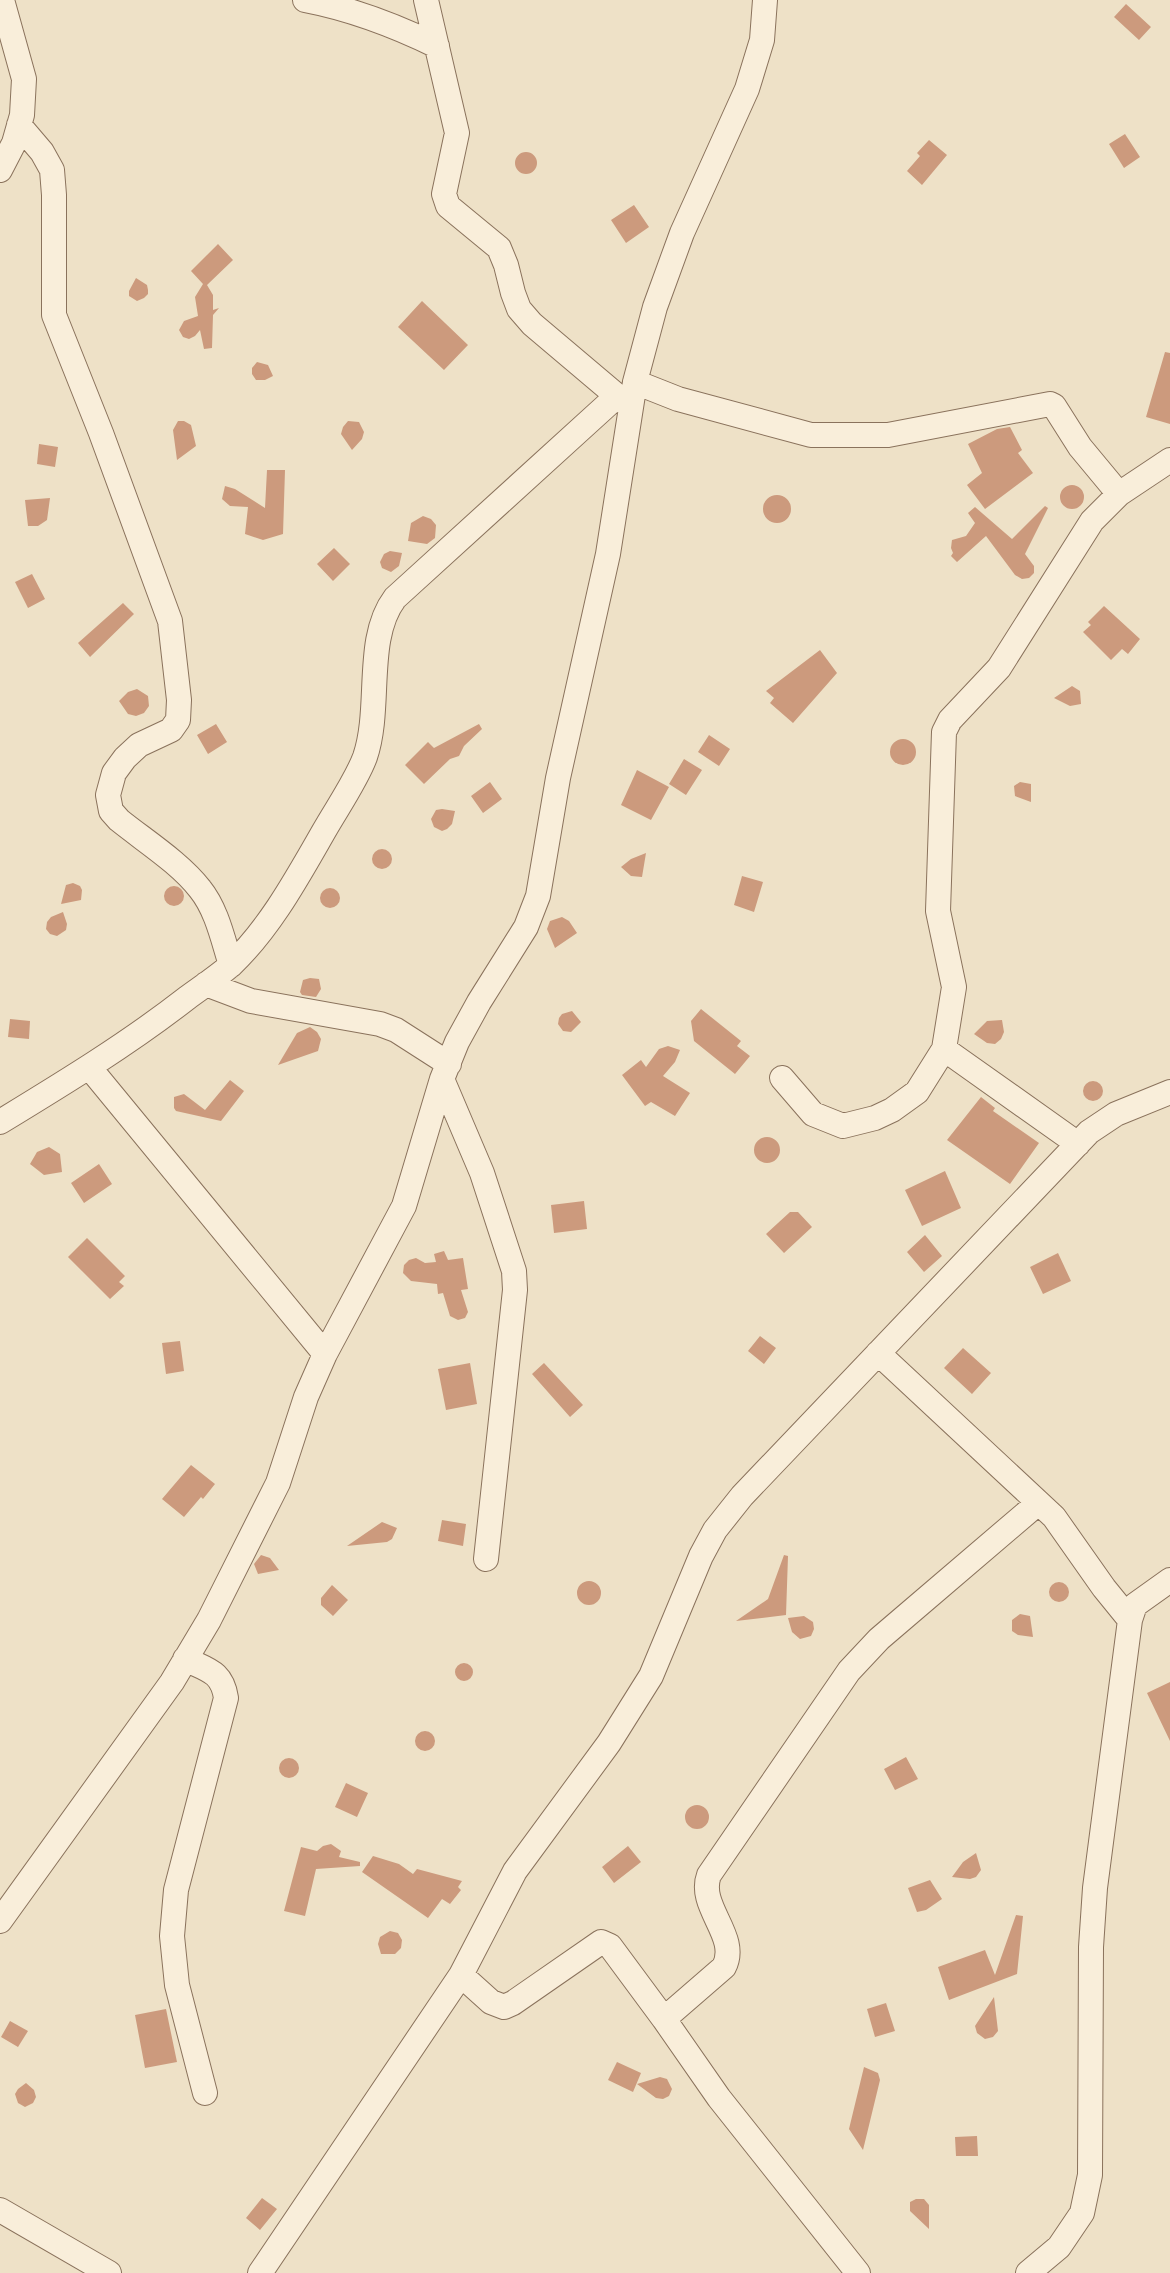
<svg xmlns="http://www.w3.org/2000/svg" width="1170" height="2273" font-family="'Times New Roman',serif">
<rect width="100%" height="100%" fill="#eee1c7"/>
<path fill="#cc9a7d" d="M1126,4L1151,27L1139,40L1114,17Z
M1125,134L1140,157L1124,168L1109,144Z
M929,140L947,155L922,185L907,171L920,156L917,153Z
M515 163a11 11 0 1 1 22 0a11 11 0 1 1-22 0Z
M634,205L649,227L626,243L611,220Z
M218,244L233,260L207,285L213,295V310L219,308L213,315L212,348L204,349L200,330L195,336L189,339L183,337L179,330L184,321L198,316L195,297L203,284L191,271Z
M136,278L147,285L148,290V294L144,298L137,301L129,296V291Z
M422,301L468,345L444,370L398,327Z
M1165,352L1170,353V424L1146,417Z
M257,362L268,365L273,376L265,380H256L252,374V368Z
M178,421H184L191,425L196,446L177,460L173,430Z
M348,421L359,422L364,432L362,439L352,450L341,434L343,427Z
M1010,427L1022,450L1018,453L1033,473L985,509L967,485L982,473L968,444L997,429Z
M39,444L58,447L55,467L37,464Z
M267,470H285L283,534L263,540L245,534L248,507L230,506L222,499L225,486L235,489L265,508Z
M1060 497a12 12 0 1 1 24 0a12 12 0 1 1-24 0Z
M763 509a14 14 0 1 1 28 0a14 14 0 1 1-28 0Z
M50,498L47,520L38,526H28L25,500Z
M1045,506L1048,508L1025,554L1034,566V573L1029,578L1022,579L1015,575L986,536L957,562L951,556L953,553L951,548L952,540L966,536L975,523L968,513L975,507L1012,539Z
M423,516L431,519L436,525L435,538L427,544L408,541L411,523Z
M334,548L350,564L333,581L317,564Z
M390,551L402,553L399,566L391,572L382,568L380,562L384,554Z
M32,574L45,599L28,608L15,582Z
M123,603L134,614L90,657L78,643Z
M1104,606L1140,639L1128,654L1122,649L1111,660L1083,632L1091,625L1088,622Z
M820,650L837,673L793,723L770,703L774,698L766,691Z
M1072,686L1080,691L1081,704L1070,706L1054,698Z
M137,689L148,696L149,706L144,713L136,716L128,714L119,701L128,692Z
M216,724L227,742L208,754L197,735Z
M479,724L482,729L464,746L459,756L450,759L424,784L405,765L428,742L434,748Z
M709,735L730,749L719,766L698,752Z
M890 752a13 13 0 1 1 26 0a13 13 0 1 1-26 0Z
M684,759L702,770L686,795L669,784Z
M637,770L669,787L651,820L621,805Z
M490,782L502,799L483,813L471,796Z
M1020,782L1031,784V802L1015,796L1014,786Z
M442,809L455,811L452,824L447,829L442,831L434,827L431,819L436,810Z
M372 859a10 10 0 1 1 20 0a10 10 0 1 1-20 0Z
M646,853L642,877L631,876L621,867L631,859Z
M742,876L763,882L754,912L734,905Z
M73,883L80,886L82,890L81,900L61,904L66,885Z
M164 896a10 10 0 1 1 20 0a10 10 0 1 1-20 0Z
M320 898a10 10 0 1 1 20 0a10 10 0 1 1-20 0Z
M63,912L67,924L66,930L57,936L50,934L46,929L47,922L51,917Z
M562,917L569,921L577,933L555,948L547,929L550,921Z
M310,978L319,979L321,989L316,997L302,995L300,992L303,980Z
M701,1009L741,1041L737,1046L750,1056L735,1074L694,1041L691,1021Z
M572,1011L581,1022L571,1032L563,1031L558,1024L559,1018L562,1014Z
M10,1019L30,1021L29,1039L8,1037Z
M1002,1020L1004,1032L1001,1039L995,1044L987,1043L974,1034L987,1021Z
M310,1027L317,1032L321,1039L318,1051L278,1065L297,1033Z
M668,1046L680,1050L675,1062L663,1076L690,1093L675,1116L651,1102L645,1106L622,1075L641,1060L646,1067L659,1049Z
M230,1080L244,1091L221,1121L176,1111L174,1108V1097L184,1094L205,1110Z
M1083 1091a10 10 0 1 1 20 0a10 10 0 1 1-20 0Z
M981,1097L995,1108L993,1111L1039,1143L1010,1184L947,1140Z
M754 1150a13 13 0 1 1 26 0a13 13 0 1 1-26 0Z
M49,1147L60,1154L62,1172L44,1175L30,1164L37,1152Z
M99,1164L112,1184L84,1203L71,1183Z
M945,1171L961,1208L922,1226L905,1190Z
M584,1201L587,1229L554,1233L551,1205Z
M790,1212H798L812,1227L784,1253L766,1234Z
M925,1235L942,1256L924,1272L907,1252Z
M87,1238L125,1276L119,1282L124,1286L110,1299L68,1257Z
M444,1251L448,1260L463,1258L468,1289L461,1290L468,1312L465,1318L458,1320L450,1316L443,1293L438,1294L437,1284L411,1281L403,1273L404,1265L409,1260L416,1258L425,1263L436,1262L434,1254Z
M1058,1253L1071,1281L1043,1294L1030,1267Z
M760,1336L776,1348L764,1364L748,1351Z
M180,1341L184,1371L166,1374L162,1343Z
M963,1348L991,1373L972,1394L944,1368Z
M470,1363L477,1404L446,1410L438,1369Z
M544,1363L583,1405L570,1417L532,1374Z
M191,1465L215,1484L203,1499L201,1497L184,1517L162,1499Z
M442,1520L466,1524L463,1546L438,1541Z
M382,1522L397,1528L392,1539L387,1542L347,1546Z
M261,1555L270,1558L279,1570L258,1574L254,1564Z
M784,1555L788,1556L786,1615L736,1621L768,1599Z
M577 1593a12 12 0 1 1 24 0a12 12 0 1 1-24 0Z
M1049 1592a10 10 0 1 1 20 0a10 10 0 1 1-20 0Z
M332,1585L348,1600L333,1616L321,1605V1598Z
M1020,1614L1030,1616L1033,1637L1018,1635L1012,1631V1620Z
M804,1616L813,1622L814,1629L811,1636L800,1639L792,1632L788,1618Z
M455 1672a9 9 0 1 1 18 0a9 9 0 1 1-18 0Z
M1170,1682V1741L1147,1693Z
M415 1741a10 10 0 1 1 20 0a10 10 0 1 1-20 0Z
M906,1757L918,1779L895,1790L884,1769Z
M279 1768a10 10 0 1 1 20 0a10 10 0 1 1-20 0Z
M346,1783L368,1793L357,1817L335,1807Z
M685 1817a12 12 0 1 1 24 0a12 12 0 1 1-24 0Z
M331,1844L341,1851L339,1857L360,1862V1866L316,1869L305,1916L284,1911L301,1847L317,1851L323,1846Z
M628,1846L641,1862L614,1883L602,1867Z
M976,1853L981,1870L976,1877L970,1879L952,1877L963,1862Z
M373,1856L399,1864L413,1874L417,1869L462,1881L458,1887L461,1890L450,1904L442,1899L428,1918L362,1872Z
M930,1880L942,1899L926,1910L917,1912L908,1888Z
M1016,1915L1023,1916L1017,1974L949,2000L938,1967L985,1950L995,1975Z
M390,1931L398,1933L402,1940L401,1948L395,1954H381L378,1944L380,1937Z
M994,1997L998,2031L993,2037L985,2039L977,2033L975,2026Z
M886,2003L895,2031L875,2037L867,2009Z
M166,2009L177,2062L145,2068L135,2015Z
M10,2021L28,2031L18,2047L1,2037Z
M617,2062L641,2073L633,2092L608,2080Z
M864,2067L878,2073L880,2080L863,2150L849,2129Z
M660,2077L667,2079L672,2089L669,2096L663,2099L656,2098L637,2084Z
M26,2083L34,2090L36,2097L33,2103L25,2107L18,2103L15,2094L18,2089Z
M977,2136L978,2156H956L955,2137Z
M262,2198L277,2209L260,2230L246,2218Z
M916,2199H924L929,2205V2229L910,2211V2202Z"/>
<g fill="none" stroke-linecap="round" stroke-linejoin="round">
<g stroke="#8a725c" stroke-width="26">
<path id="minor" d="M305,0C352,9 394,25 437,46
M426,0L457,133L444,194L448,206L499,248L506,265L513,293L519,309L532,324L629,406
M19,125L42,152L52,170L54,195V315L101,433L170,621L179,700L178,720L171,730L139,745L125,758L114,773L108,795L111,811L119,820C145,841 180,863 200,889C217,910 223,940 231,965
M0,170L14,143L22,115L24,79L2,0
M635,382L678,399L811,435H888L1050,404L1054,406L1080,447L1119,494
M206,984L251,1001L380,1024L396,1030L449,1064
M944,1049L1078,1144
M89,1067L325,1354
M782,1078L813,1114L843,1126L875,1118L892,1110L917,1092L944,1049L954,987L938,911L944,732L950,720L999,668L1092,521L1119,494L1170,460
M442,1079L482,1173L514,1271L515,1290L486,1559
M0,1122C64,1083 128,1044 187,998C202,987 217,977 231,965C270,928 297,878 324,831C337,808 356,781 365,757C382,707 364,639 395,598L617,396
M878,1353L1054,1517L1104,1588L1130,1620
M185,1659C207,1670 222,1671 226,1698L176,1890L172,1936L177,1985L205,2093
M0,1921L172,1682L209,1620L278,1483L306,1397L325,1354L404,1206L442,1079L457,1042L479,1002L526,927L538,896L558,778L608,554L635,382L655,307L682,233L747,89L762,40L765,0
M461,1975L491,2002L504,2007L513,2003L601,1942L610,1946L664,2019L719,2098L858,2273
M664,2019L724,1967C740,1936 697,1907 709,1875L849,1671L879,1639L1037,1504
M0,2210L109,2273
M260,2273L461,1975L515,1871L609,1743L651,1676L701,1556L715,1530L742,1496L1089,1132L1116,1114L1170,1092
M1028,2273L1059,2247L1082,2213L1090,2175L1091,1947L1095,1888L1130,1620L1135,1605L1170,1580"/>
</g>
<use href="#minor" stroke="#f9eeda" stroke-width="24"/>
</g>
</svg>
